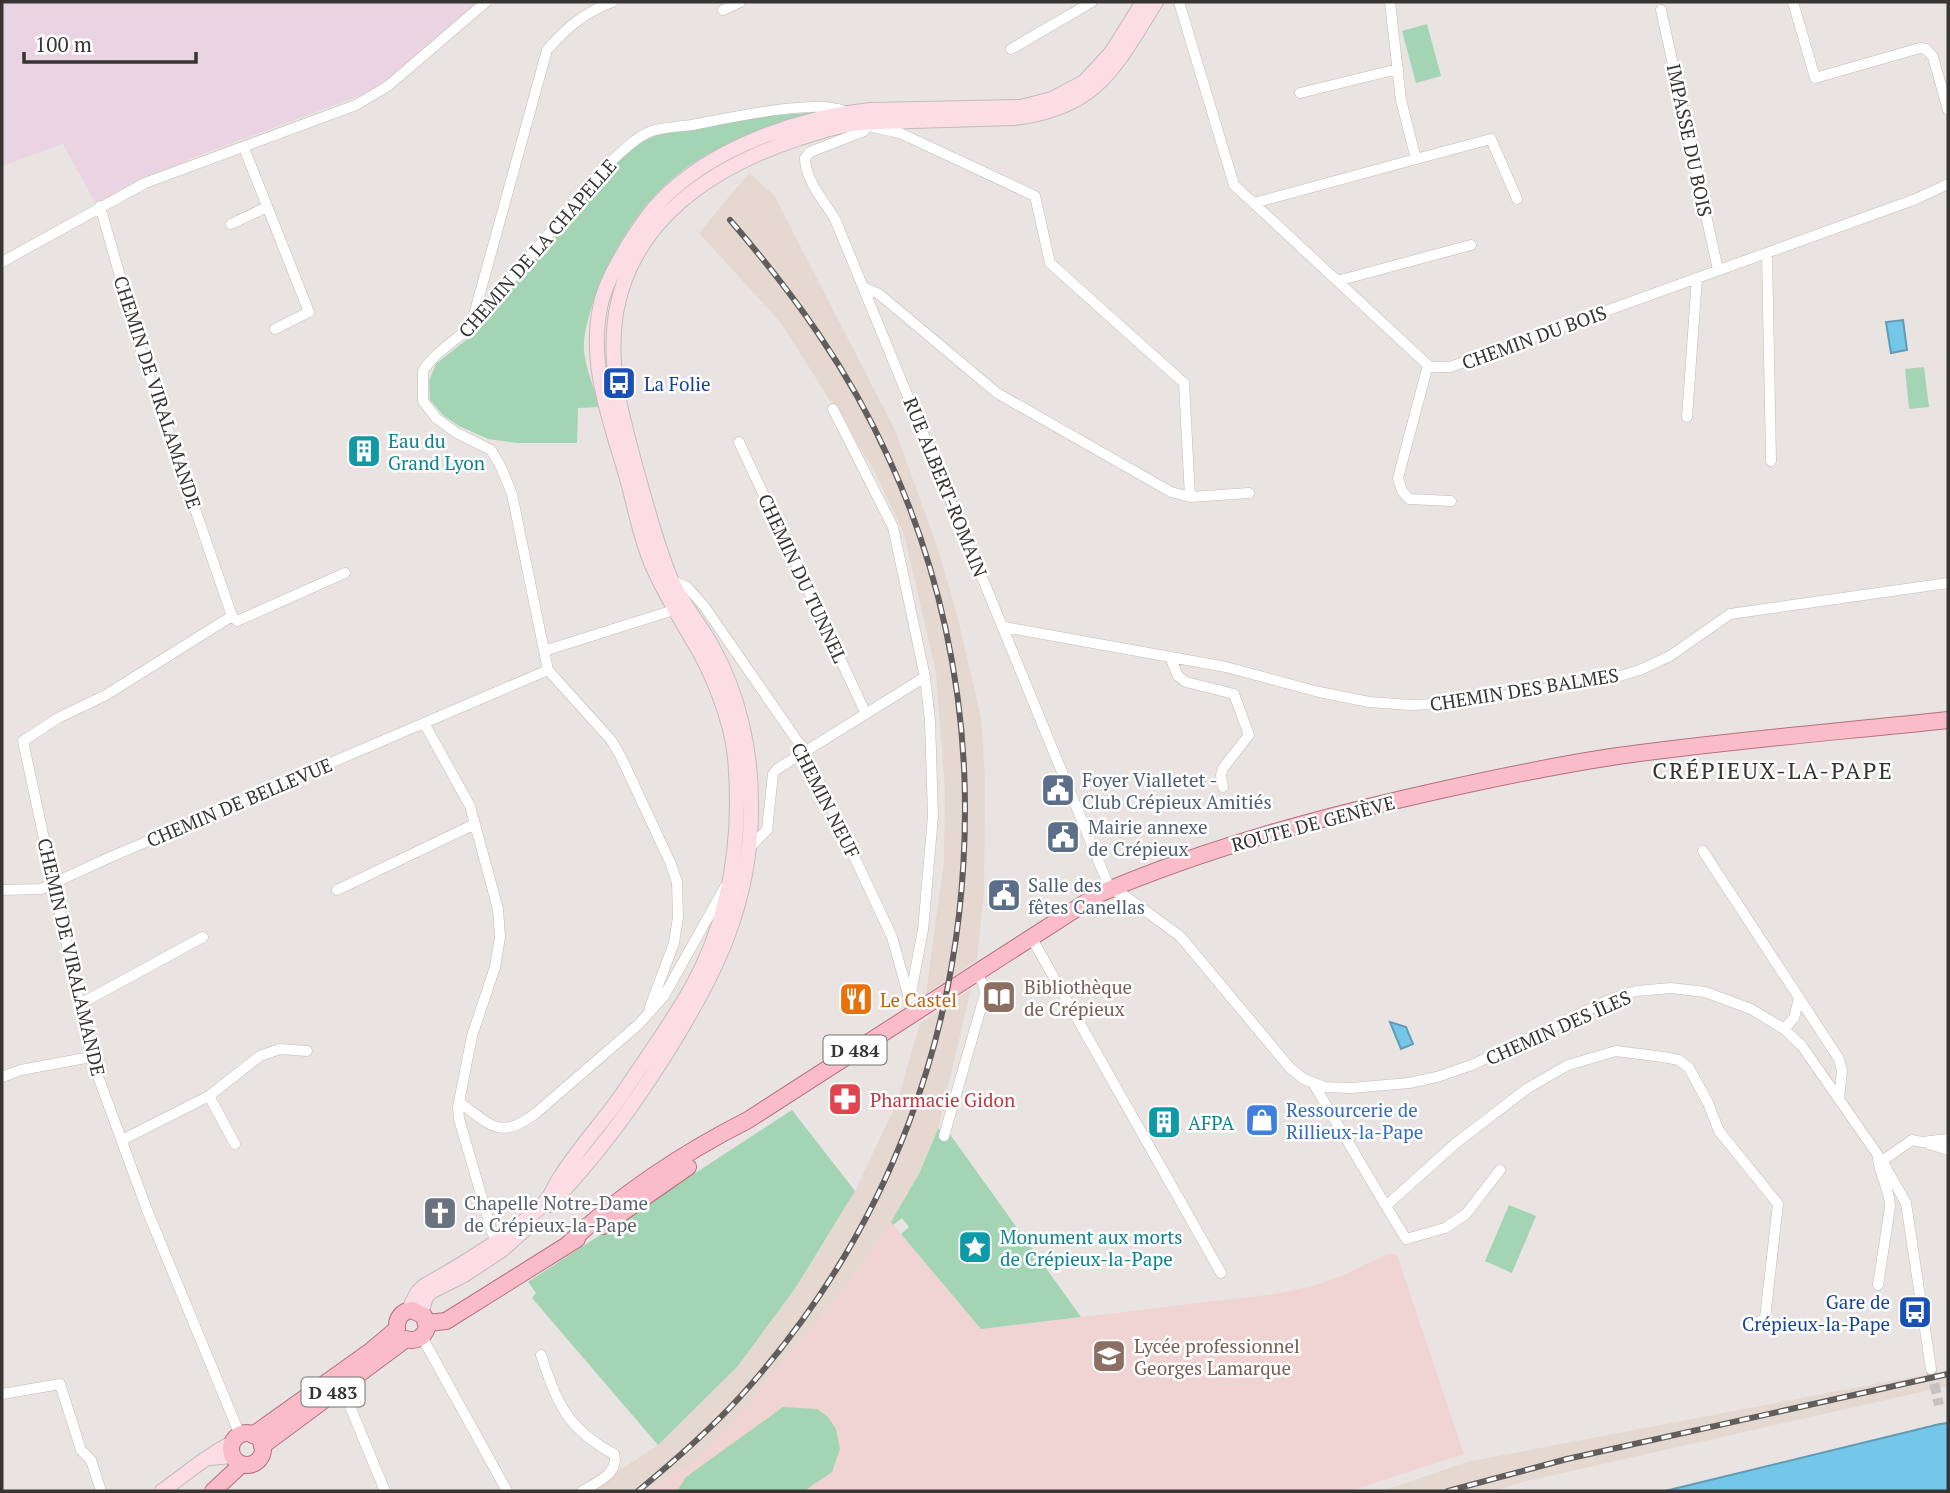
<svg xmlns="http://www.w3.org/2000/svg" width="1950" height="1493" font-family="'PT Serif',serif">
<rect width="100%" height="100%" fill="#e9e4e2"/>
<path fill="#e4d8d1" d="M749,173L774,195L895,430L938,549L958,619L981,718L985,780L984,890L977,960L926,994L944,860L945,789L936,673L904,534L874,470L781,323L699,233Z
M971,989L938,1129L919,1174L900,1209L854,1276L744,1409L683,1472L679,1469L648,1491H588L658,1445L738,1366L796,1287L855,1191L898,1100L920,1023Z
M1948,1370V1386L1527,1481L1493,1491H1382L1467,1462Z"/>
<path fill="#ead4e2" d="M2,2H478L394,74L367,93L192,158L97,206L63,144L2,166Z"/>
<path fill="#efd4d3" d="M891,1222L981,1329L1275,1294L1316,1285L1344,1275L1390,1253L1397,1255L1464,1454L1350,1491H648L680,1469L683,1472L744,1409L854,1276Z"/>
<path fill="#a3d4b4" d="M1427,24L1441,76L1416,83L1402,31Z
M819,112C715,143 657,166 607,268C598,286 582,330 584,350C585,367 595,391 600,407L578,408L577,443H517L488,439L459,426L443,415L430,400L429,381L436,364L471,336L618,161C632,149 644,139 662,133L767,116Z
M1924,367L1929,407L1909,409L1905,369Z
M792,1110L855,1191L796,1287L738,1366L658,1445L532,1298L536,1293L528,1282Z
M938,1129L949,1133L1081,1317L981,1329L901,1234L909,1227L902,1218L893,1225L891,1222L919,1174Z
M1509,1205L1536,1216L1512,1273L1485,1261Z
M783,1407L817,1409L828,1417L836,1429L840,1449L832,1472L804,1491H677L686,1477Z"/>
<path fill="#74c7e9" stroke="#629bb3" stroke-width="2" d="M1903,320L1907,350L1891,353L1886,322Z
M1390,1022L1406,1027L1413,1044L1401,1049Z
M1948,1423V1491H1665L1940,1424Z"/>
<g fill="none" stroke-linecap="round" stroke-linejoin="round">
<path stroke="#c5c1bf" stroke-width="10" stroke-dasharray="10 5" stroke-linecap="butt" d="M1931,1369L1939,1405"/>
<g stroke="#c1bcb9" stroke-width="11">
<path id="street" d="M1179,2L1234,185L1430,367H1450L1470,360L1916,199L1948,184
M1793,2L1815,78L1920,48L1926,49L1933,57L1948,110
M723,10L740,2
M1661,10L1718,270
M1011,49L1092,2
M1300,93L1398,69
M868,123L864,131L810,152L805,158C805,180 824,201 835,219L1110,889L1125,896L1180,936L1290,1068L1304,1079L1324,1087L1351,1088L1409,1083L1437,1077L1472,1065L1611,999L1636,991L1671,988L1705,992L1751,1009L1784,1029L1802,1046L1882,1161L1906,1203L1931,1369
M869,126L900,133L1035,196L1050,263L1184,383L1190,497L1249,493
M244,148L309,312L275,329
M1416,159L1491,139L1517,199
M1254,203L1416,159L1401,100L1390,2
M100,206L145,364L232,616L237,621L345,573
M231,224L267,207
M1767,253L1771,461
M2,262L145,183L356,105L388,86L486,2
M1337,281L1471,245
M863,287L879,294L997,393L1171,492L1190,497
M472,322L547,50C568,26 583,14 612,2
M1428,365L1398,478L1402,491L1409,499L1451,501
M833,409L893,527L925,677L930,721L933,816L923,930L910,998
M1687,417L1697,278
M739,442L866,714
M672,581L687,587L704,606L805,752L892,937L909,998
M232,616L106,695L58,718L23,741L91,1057L147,1210L240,1435
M1004,627L1226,667L1319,692L1369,702L1410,705L1457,703L1613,678L1640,670L1670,656L1730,614L1948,583
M544,651L680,608
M1170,657L1178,676L1186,682L1234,694L1249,735L1223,768L1221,775L1223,787
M548,670L611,740L621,757L670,862L677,882L678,917L674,943L650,1007
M750,847L767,830L773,774L777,769L925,677
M1703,851L1839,1059L1842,1071L1839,1098
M2,890L41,889L106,859L424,723
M337,890L475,824
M1031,937L1221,1273
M80,1004L203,937
M1784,1029L1794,1018L1799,998
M2,1077L21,1070L91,1057
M1313,1083L1386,1206L1456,1143L1528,1088L1568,1065L1616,1051L1663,1057L1679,1060L1689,1068L1708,1103L1719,1131L1778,1204L1765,1318L1750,1328
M209,1096L235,1144
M459,1102C491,1125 500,1141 536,1113L639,1024L664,996L725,887
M944,1136L985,994L984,985L975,972
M122,1140L209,1096L260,1056L280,1049L307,1051
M1929,1144L1948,1150
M1882,1161L1912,1140L1922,1142L1948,1139
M1386,1206L1406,1239L1445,1228L1466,1214L1500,1170
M499,1247L492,1232L459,1119L458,1107L472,1036L495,967L500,937L498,909L470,806L424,723L548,670L512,494L501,467L491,450L455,432L436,418L430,410L423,401V371C434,353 455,341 471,326L607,165C620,154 633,139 649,132C663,127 677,127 692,125C723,119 821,97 846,112
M1878,1285L1890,1207C1890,1190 1880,1176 1878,1159
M422,1337L507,1491
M541,1355C557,1403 567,1429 614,1454C620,1473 596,1483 582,1491
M339,1387L349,1404L385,1491
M2,1394L60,1384L81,1450L91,1460L101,1491"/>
</g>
<g stroke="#c1bcb9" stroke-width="16">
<path id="secondary" d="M550,1205C592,1161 630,1111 662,1060C715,977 753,902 751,801C751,748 738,693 712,646C699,623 681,602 670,577C656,543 647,507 637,472C623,420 607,368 616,313C632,219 713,167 797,139C813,134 829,128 846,125C867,121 890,122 912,121C946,120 980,119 1014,118C1098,108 1115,67 1156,2
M408,1311L417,1293L424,1286C458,1267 520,1230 546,1201C552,1194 555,1184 561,1176C579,1147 604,1121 623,1093C646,1058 672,1023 692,987C731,916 742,837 735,757C731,719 712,671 692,639C677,613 661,588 650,560C640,535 635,508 628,482C612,425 588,367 600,308C604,286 616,266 627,247C640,226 654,205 673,189C724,144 803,117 870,110L1021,107L1052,99L1084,82L1111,53L1143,2
M421,1313L426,1297L432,1291L464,1275L502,1250L528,1227
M209,1458L233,1456
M162,1491C185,1475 207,1455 232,1443"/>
</g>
<g stroke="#b4707f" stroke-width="18">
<path id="primary" d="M603,1226L688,1167
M568,1244C620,1195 683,1153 748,1120L1099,894C1196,852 1299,823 1402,799C1471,783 1540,768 1611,757C1722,741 1836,732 1948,720
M427,1323L446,1321L577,1239
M231 1449a16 16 0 1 1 32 0a16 16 0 1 1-32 0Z
M253,1435L372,1350L397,1329C396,1318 402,1311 412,1310L424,1316L427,1328C423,1338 416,1342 406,1339L262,1446
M213,1491L242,1464"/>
</g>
<use href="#street" stroke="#fff" stroke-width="10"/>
<use href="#secondary" stroke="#fddde5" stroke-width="14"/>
<use href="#primary" stroke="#fbbcca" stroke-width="16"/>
<g stroke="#605d5c" stroke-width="6">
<path id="rail" d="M638,1491C673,1462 708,1432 739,1398C889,1233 965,1030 965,808C965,689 939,567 889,459C849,370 793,293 730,220
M1448,1491L1567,1459L1948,1374"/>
</g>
<use href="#rail" stroke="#fff" stroke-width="3.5" stroke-dasharray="10" stroke-linecap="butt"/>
</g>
<defs>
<g id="bus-square" transform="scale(1.75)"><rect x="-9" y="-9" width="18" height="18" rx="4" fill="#1a4fb4" stroke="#fff"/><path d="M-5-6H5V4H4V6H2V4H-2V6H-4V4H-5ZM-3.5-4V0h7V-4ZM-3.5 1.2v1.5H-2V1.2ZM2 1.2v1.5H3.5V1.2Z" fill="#fff"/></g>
<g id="building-square" transform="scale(1.75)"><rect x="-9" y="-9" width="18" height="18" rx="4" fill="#0f9aa8" stroke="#fff"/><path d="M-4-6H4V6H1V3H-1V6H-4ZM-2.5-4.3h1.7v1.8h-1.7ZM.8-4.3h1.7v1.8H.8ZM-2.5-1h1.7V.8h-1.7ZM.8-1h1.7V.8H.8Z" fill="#fff"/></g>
<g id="civic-square" transform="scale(1.75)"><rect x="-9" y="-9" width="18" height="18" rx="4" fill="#5c6f8a" stroke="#fff"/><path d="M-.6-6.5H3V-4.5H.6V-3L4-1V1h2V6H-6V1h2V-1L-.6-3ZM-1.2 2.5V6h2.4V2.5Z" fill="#fff"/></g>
<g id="library-square" transform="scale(1.75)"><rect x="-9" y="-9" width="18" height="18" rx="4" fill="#8d6e63" stroke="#fff"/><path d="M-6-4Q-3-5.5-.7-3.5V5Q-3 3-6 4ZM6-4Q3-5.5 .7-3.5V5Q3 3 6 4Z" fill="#fff"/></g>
<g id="restaurant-square" transform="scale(1.75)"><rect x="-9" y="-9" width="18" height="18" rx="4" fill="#e8710a" stroke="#fff"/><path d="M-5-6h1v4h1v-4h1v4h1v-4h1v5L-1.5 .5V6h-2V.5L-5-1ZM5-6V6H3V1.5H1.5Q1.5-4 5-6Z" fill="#fff"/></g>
<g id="pharmacy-square" transform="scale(1.75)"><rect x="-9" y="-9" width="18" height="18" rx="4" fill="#e0444e" stroke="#fff"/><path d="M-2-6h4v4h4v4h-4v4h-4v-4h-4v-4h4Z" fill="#fff"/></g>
<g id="shop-square" transform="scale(1.75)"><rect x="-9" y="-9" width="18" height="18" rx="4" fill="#3f7fe0" stroke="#fff"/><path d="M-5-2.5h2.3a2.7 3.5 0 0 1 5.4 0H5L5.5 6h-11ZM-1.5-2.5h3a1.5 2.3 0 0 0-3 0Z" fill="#fff"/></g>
<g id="church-square" transform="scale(1.75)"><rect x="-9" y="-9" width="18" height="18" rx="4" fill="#6b7280" stroke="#fff"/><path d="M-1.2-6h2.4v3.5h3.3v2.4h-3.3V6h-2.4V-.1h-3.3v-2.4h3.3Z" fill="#fff"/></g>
<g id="sight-square" transform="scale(1.75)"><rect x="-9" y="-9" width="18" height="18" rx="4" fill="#0f9aa8" stroke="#fff"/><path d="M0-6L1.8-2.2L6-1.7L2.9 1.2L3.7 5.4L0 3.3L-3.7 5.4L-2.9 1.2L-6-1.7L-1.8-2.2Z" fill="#fff"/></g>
<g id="school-square" transform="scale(1.75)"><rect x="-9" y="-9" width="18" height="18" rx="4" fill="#8d6e63" stroke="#fff"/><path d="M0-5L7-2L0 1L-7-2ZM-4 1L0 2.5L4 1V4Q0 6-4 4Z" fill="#fff"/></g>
</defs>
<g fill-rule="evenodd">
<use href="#bus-square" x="619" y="383"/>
<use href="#building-square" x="364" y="451"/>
<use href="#civic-square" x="1058" y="790"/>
<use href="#civic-square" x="1063" y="837"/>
<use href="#civic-square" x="1004" y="895"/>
<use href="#library-square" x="999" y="997"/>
<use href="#restaurant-square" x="856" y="999"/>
<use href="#pharmacy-square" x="845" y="1099"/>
<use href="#shop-square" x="1262" y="1120"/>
<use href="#building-square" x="1164" y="1122"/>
<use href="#church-square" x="440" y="1213"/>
<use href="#sight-square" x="975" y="1247"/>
<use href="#bus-square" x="1915" y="1312"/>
<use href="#school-square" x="1109" y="1356"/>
</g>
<g text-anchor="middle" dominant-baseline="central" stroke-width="5" stroke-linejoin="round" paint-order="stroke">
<g fill="#fff" stroke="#737271" stroke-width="2">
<rect x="823.5" y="1035.5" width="63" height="29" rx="5"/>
<rect x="301.5" y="1377.5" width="63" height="29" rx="5"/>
</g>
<g font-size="18" font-weight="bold" fill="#373534">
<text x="855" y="1050">D 484</text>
<text x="333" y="1392">D 483</text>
</g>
<g font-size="19" fill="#373534" stroke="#fff">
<text transform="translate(1690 140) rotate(78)">IMPASSE DU BOIS</text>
<text transform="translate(537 248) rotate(-49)">CHEMIN DE LA CHAPELLE</text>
<text transform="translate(1534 337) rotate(-20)">CHEMIN DU BOIS</text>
<text transform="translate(158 392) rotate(72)">CHEMIN DE VIRALAMANDE</text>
<text transform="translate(946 487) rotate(68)">RUE ALBERT-ROMAIN</text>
<text transform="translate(803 578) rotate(65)">CHEMIN DU TUNNEL</text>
<text transform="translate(1524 689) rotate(-9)">CHEMIN DES BALMES</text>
<text transform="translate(826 800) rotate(63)">CHEMIN NEUF</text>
<text transform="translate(239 802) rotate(-23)">CHEMIN DE BELLEVUE</text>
<text transform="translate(1313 823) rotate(-15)">ROUTE DE GENÈVE</text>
<text transform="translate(72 957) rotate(77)">CHEMIN DE VIRALAMANDE</text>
<text transform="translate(1558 1027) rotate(-24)">CHEMIN DES ÎLES</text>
</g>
<g font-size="19" fill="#164399" stroke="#fff" text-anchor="start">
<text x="644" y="383">La Folie</text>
<text x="1890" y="1301" text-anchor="end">Gare de<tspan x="1890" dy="22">Crépieux-la-Pape</tspan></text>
</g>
<g font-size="19" fill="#0d838f" stroke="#fff" text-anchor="start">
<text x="388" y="440">Eau du<tspan x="388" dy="22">Grand Lyon</tspan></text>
<text x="1188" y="1122">AFPA</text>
<text x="1000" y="1236">Monument aux morts<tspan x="1000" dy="22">de Crépieux-la-Pape</tspan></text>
</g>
<g font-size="19" fill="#4e5e75" stroke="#fff" text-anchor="start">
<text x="1082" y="779">Foyer Vialletet -<tspan x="1082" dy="22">Club Crépieux Amitiés</tspan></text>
<text x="1088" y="826">Mairie annexe<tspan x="1088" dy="22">de Crépieux</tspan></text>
<text x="1028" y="884">Salle des<tspan x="1028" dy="22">fêtes Canellas</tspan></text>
</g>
<g font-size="19" fill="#785e54" stroke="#fff" text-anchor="start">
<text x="1024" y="986">Bibliothèque<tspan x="1024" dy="22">de Crépieux</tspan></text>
<text x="1134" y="1345">Lycée professionnel<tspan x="1134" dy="22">Georges Lamarque</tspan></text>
</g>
<g font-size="19" fill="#c56008" stroke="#fff" text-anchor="start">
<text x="880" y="999">Le Castel</text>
</g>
<g font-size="19" fill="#be3a42" stroke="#fff" text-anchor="start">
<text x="870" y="1099">Pharmacie Gidon</text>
</g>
<g font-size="19" fill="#366cbe" stroke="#fff" text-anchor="start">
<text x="1286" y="1109">Ressourcerie de<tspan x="1286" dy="22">Rillieux-la-Pape</tspan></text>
</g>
<g font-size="19" fill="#5b616d" stroke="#fff" text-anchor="start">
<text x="464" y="1202">Chapelle Notre-Dame<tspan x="464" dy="22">de Crépieux-la-Pape</tspan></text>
</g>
<g font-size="23" letter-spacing="2" fill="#373534" stroke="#fff">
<text x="1773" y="770">CRÉPIEUX-LA-PAPE</text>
</g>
</g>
<rect width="1950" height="1493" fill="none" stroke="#373534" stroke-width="7"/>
<path d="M24 52v10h172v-10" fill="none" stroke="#373534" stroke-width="3.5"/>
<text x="35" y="52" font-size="21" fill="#373534" stroke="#ffffff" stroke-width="5" paint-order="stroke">100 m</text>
</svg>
